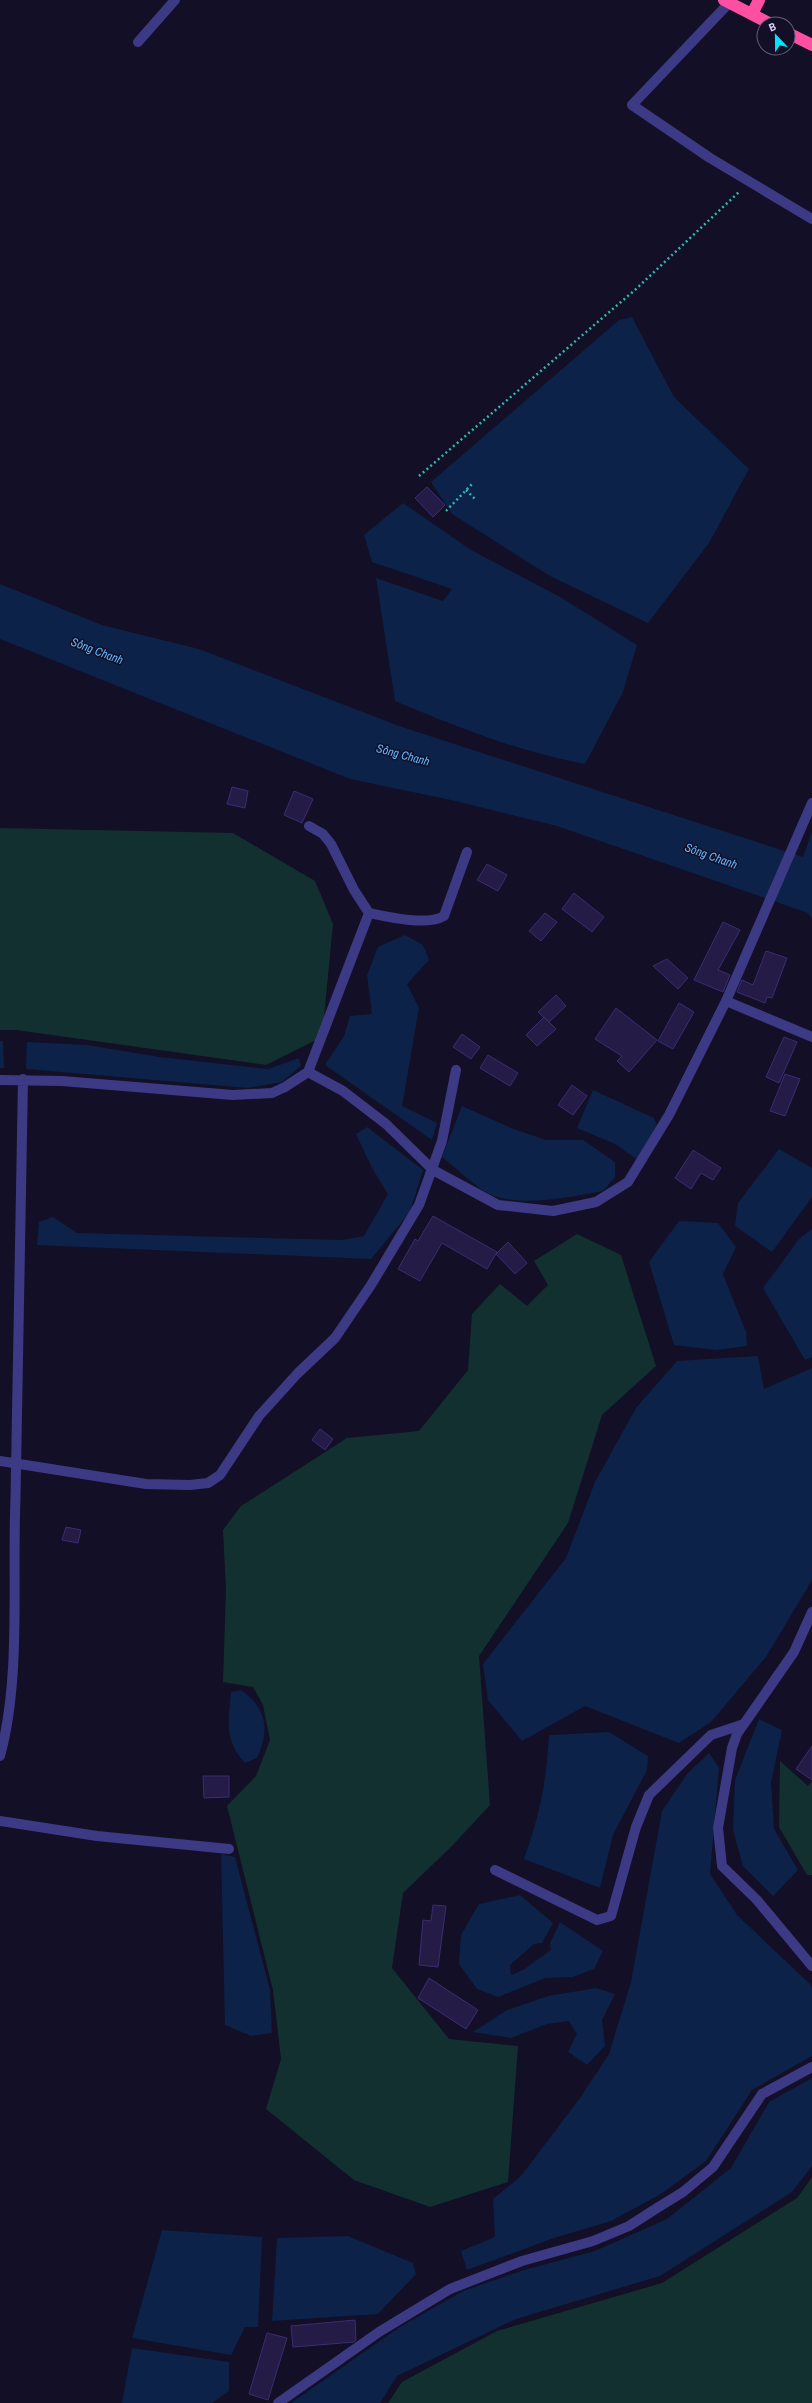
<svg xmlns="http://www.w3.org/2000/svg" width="812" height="2403" font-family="'Archivo Narrow',sans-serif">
<rect width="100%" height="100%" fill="#130f26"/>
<path fill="#12302f" d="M0,828L233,833L315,881L333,924L322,1037L266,1065L16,1030H0Z
M577,1234L621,1255L656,1366L602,1415L568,1523L479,1656L490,1805L452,1846L403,1893L392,1968L449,2039L518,2046L508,2182L430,2207L354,2180L266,2109L281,2059L273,1990L227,1806L256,1776L270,1740L263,1705L253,1687L223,1682L226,1589L223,1530L241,1506L347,1438L419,1431L468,1370L472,1314L500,1284L527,1306L548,1285L534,1261Z
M780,1761L808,1786L812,1781V1875H807L779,1827Z
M812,2177V2403H388L402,2382L497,2331L662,2283L797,2198Z"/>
<path fill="#0c2248" d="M632,317L674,397L749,469L709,543L648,623L550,576L452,514L431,482L619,320Z
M403,503L471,550L562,598L637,645L623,692L585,764C519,752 457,727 395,701L376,578L443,601L452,589L372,562L364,535Z
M0,584L102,625L199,649L402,727L803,857L812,832V919L808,913L557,826L451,800L350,779L0,639Z
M405,935L423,945L429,960L407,984L419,1008L402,1106L437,1123L432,1140L325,1065L344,1036L350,1016L372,1014L367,975L378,947Z
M0,1041H3L4,1068H0Z
M27,1042L87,1045L160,1057L268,1069L299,1058L301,1066L282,1082L248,1088L26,1069Z
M593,1090L654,1118L657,1125L638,1160L615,1144L577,1128Z
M462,1106L511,1128L546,1140H583L615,1162V1177L603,1191C569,1197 513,1210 482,1190C468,1180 455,1167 442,1157Z
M367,1127L423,1170L410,1212L371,1259L37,1245L39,1222L53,1217L77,1233L342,1240L364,1236L388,1194L372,1168L356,1134Z
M779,1149L812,1168V1197L772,1252L735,1226L738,1203Z
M679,1221L718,1223L736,1247L723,1274L746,1332L747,1346L716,1350L674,1345L649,1262Z
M812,1229V1357L805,1360L763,1288L800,1238Z
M758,1356L764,1389L812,1368V1580L766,1657L711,1722L679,1743L585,1706L522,1741L488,1700L483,1664L566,1558L595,1482L636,1408L677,1361Z
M241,1690C267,1708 270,1730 257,1758L245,1763C223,1739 229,1721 231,1692Z
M759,1719L782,1730L771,1783L774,1829L798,1870L773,1896L743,1866L733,1830L735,1780Z
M609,1732L648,1756L647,1770L613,1835L600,1888L524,1859C540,1814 546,1784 549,1735Z
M709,1753L719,1768L710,1874L737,1915L810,1984L812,1988V2056L752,2090L706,2161L661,2194L611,2221L554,2238L467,2270L461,2251L495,2237L493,2199L521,2176L580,2098L609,2054L631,1982L662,1811L687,1774Z
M221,1854L235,1857L270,1990L272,2033L251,2036L225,2025Z
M520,1895L553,1923L542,1943L534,1944L510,1965L511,1975L523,1970L551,1950L550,1943L560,1922L603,1951L594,1969L573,1977L545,1978L498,1997L477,1989L459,1964L461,1935L479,1904Z
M596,1988L615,1994L602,2020L605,2046L587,2065L568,2052L577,2034L569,2021L547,2024L511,2038L473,2032L507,2010L548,1996Z
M812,2078V2166L792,2192L660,2276L516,2319L397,2376L380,2403H291L400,2327L463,2291L524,2270L595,2251L667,2219L731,2168L769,2102Z
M162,2230L262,2237L258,2327H245L231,2355L132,2338Z
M348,2236L413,2263L416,2274L378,2314L272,2321L277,2238Z
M132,2348L229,2362V2391L212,2403H122Z"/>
<path fill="#241b47" stroke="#3b2d73" d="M427,487L445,505L433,517L415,498Z
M232,787L248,791L245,808L227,804Z
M294,791L313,799L302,823L284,815Z
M487,864L507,875L498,891L477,880Z
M574,893L604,917L592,932L562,909Z
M545,913L557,922L541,941L529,931Z
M723,922L740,930L718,970L730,975L723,992L694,980Z
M766,951L787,958L772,998L767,997L765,1003L737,992L742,980L753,985Z
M667,959L688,978L678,989L653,966Z
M556,995L566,1006L549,1022L538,1012Z
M679,1003L694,1012L673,1049L658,1041Z
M616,1008L657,1040L629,1072L617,1061L622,1056L595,1039Z
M544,1017L556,1029L537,1046L526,1035Z
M462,1034L480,1047L471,1059L453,1047Z
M784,1037L797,1042L779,1083L766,1077Z
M488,1055L518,1073L510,1086L480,1068Z
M785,1074L800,1079L785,1116L770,1111Z
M572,1085L587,1096L573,1115L558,1105Z
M693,1150L721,1168L713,1180L701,1173L691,1189L675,1178Z
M433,1216L497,1252L487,1269L442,1243L420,1281L398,1269L415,1239L418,1241Z
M508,1242L527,1263L515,1274L496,1254Z
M320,1429L333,1439L325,1450L312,1440Z
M66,1527L81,1530L78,1543L62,1540Z
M812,1746V1780L796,1769Z
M203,1776H229V1797L204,1798Z
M433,1905L446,1906L438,1967L419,1965L423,1920L431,1921Z
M429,1978L478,2010L466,2029L418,1998Z
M355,2320L356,2340L354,2342L293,2347L291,2326Z
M267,2333L287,2338L268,2400L249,2394Z"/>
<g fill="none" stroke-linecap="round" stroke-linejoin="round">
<path stroke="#2fb8b0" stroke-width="2.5" stroke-dasharray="2 3" stroke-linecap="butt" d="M419,476L636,289L740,191
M466,490L475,499
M446,511L472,484"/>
<path stroke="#3d3a85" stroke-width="10" d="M729,3L632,105L710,158L812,219
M138,42L175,0
M309,826L323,834L331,844L354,890L369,913C388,917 427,926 444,916L467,852
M726,1001L812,1037
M308,1072L343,1091L386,1124L433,1170L498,1205L553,1211L596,1202L628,1182L669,1115L726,1001L812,803
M0,1080L62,1081L233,1095L272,1093L285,1087L308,1072L369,913
M0,1461L146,1484L190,1485L208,1483L220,1475L259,1416L298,1373L335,1338L371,1285L419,1205L442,1141L456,1070
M812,1612L794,1652L737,1734L732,1748L718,1828L722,1866L757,1900L812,1966
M0,1756C20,1683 13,1592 15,1515C19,1370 21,1225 23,1079
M0,1821L97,1836L229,1849
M495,1870L597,1920L611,1916L636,1827L649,1795L711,1735L744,1724
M278,2403L379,2332L450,2289L522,2261L593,2241L629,2226L657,2208L683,2192L713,2167L762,2094L812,2067"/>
<path stroke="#ff4fa3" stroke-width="12" d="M724,0L771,24
M752,14L759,0
M788,33L812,45"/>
</g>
<g text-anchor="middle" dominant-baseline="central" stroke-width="3" stroke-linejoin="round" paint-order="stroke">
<g font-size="12" font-style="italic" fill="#62b6ff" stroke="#130f26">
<text transform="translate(97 651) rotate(21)">Sông Chanh</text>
<text transform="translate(403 755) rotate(15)">Sông Chanh</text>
<text transform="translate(711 856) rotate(20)">Sông Chanh</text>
</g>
</g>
<g transform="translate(776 36) rotate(338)"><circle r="19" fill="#130f26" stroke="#625e7d"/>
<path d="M0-3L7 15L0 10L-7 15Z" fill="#00e5ff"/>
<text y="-6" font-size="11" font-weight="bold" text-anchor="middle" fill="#d9d4ff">B</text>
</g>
</svg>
